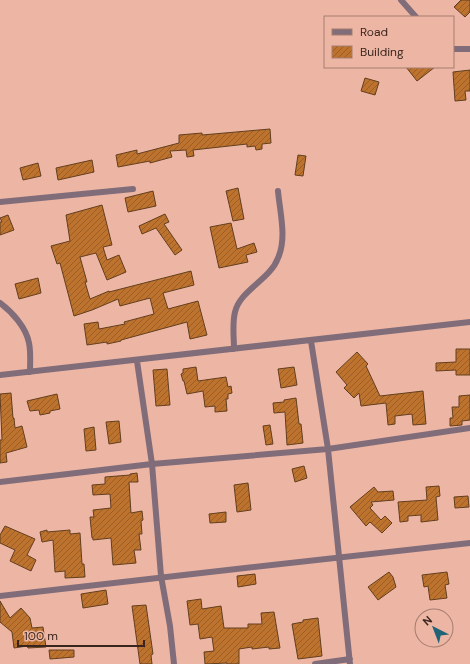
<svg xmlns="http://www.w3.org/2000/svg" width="470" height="664" font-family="'DM Sans',sans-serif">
<defs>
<pattern id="building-hatch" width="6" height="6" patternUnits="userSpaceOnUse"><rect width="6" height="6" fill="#bd732e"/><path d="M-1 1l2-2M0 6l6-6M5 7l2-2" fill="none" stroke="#9b5e27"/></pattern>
</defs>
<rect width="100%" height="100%" fill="#edb6a4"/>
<path fill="url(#building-hatch)" stroke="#633e1e" d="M461,0H470V12L465,17L454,7Z
M406,67H435L417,81Z
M470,70V91H465L466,100L455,101L453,72Z
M365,78L379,82L375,95L361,91Z
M270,129L271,143L262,144V149L256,150L255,146L247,147V144L193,150L194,156L187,157L186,150L170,151L172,157L150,163V161L118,167L116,155L137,150V154L179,143V135L202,133V135Z
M298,155L306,156L303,176L295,175Z
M92,160L94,172L58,180L56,168Z
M38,163L41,176L23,180L20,168Z
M238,188L244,219L233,221L226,191Z
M153,191L156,206L128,212L125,198Z
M102,205L112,245L103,247L107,260L119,255L126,272L107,280L96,253L80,257L87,282H85L90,299L109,291V292L191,271L194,285L163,293L168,309L198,301L207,335L190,339L187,322L121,340V341L107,344V342L87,345L84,324L98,322L99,329L125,324L124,322L154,314L150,298L120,306L118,299L92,310L74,316L60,263L57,264L51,246L70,241L66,215Z
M165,214L169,222L164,224L182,250L175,255L156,228L142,234L139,226Z
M8,215L14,230L0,235V222H2L0,218Z
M231,223L237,249L254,243L257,252L246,255L248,262L219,268L210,227Z
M38,278L41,293L19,299L15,284Z
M456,349H470V375H456V370L436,371V363L456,362Z
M357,352L368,364L366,366L380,396L423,391L426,424L413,425L412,414L395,416V424L388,425L386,403L361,406L359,393L354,398L344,388L347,385L336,372Z
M196,367L198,381L226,377L228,387L231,386L232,393L228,394V399H226L227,411L215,412V406L205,407L203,391L187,394L184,381H183L181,374L183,373V369Z
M294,367L297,385L281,388L278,369Z
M167,369L170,405L156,406L153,370Z
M11,393L13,418H14L15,428L22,426L27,447L6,453L7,462L0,463V440H2L0,394Z
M57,394L60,409L50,411V413L40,415L39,410L30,411L27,401Z
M470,395V420L462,421V425L450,426V418H453L452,407H459V396Z
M296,398L299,424H301L303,443L287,445L285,412L274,413L273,403L284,402V400Z
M119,421L121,442L109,444L106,422Z
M270,425L273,444L266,445L263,426Z
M94,427L96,450L86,451L84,429Z
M304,466L307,478L295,482L292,469Z
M137,473L138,482H129L131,513L142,511L143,520L141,521L142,534H139L141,550H134L136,563L113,565L111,538L93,540V538H92L90,517H94L93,510L111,508L110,494L93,495L92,485L105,484V477L130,475V474Z
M248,483L251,510L237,512L234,485Z
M439,486L440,496L436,497L438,520L421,522V515L408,516V521L400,522L398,502L427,500L426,487Z
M374,487L378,492L393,491L394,500L371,502L373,505L370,508L381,520L385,516L392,523L382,533L370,522L366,526L350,507Z
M468,496L469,507L455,508L454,497Z
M226,512V522L210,523L209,514Z
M5,526L35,539L27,555L36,560L31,571L10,561L15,550L0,543V535Z
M47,530V532L70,530V534L80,533L82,564H84L85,577L65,578V571L55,572L53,540L42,542L40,532Z
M389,572L393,577L396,587L378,600L368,587Z
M447,572L449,584L445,585L447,598L430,600L428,586L424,587L422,575Z
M255,574L256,584L238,587L237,576Z
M106,590L108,604L83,608L81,594Z
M201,599L202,609L221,606L224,628H248V624H262L261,613L274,612L280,648L269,649V647L252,649V647L239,649V664H227V663L205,664L204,652L214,651L212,637L200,639L198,624L190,625L187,601Z
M0,601L10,618L21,608L30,618L32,628L43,627L46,647L28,648L27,646L14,648L12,632L0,622Z
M146,605L153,654L151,655L152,664H140L132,606Z
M318,618L322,656L298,659L292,624L303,622V620Z
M49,650H74V657L50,659Z"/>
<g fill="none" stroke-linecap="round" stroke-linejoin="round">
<path stroke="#816d7a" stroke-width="6" d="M401,0L416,17
M453,49H470
M0,202L133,189
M0,303C12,312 26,327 29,343C31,352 30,363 30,372
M311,341L328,449L350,664
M234,349C234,337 232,324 235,312C240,290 270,280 278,258C287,238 280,213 278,191
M137,361L152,464L161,576L170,626L174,664
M0,375L470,322
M0,482L152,464L328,449L470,428
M0,596C157,577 313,561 470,543
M315,664L350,659"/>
</g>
<rect x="324" y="16" width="130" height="52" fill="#edb6a4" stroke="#a57c6e"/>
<rect x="332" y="29" width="20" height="6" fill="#816d7a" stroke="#a57c6e"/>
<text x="360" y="36" font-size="12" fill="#3a251e">Road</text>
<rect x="332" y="46" width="20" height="12" fill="url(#building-hatch)" stroke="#a57c6e"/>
<text x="360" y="56" font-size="12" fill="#3a251e">Building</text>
<g transform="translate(434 628) rotate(318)"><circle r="19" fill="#edb6a4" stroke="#a57c6e"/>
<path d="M0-3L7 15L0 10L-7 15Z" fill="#206476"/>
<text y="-6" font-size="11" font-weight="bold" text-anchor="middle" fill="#3a251e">N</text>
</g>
<path d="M18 640v6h126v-6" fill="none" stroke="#3a251e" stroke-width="2"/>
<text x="24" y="640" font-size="12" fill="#3a251e" stroke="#edb6a4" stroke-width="3" paint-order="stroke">100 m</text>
</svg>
